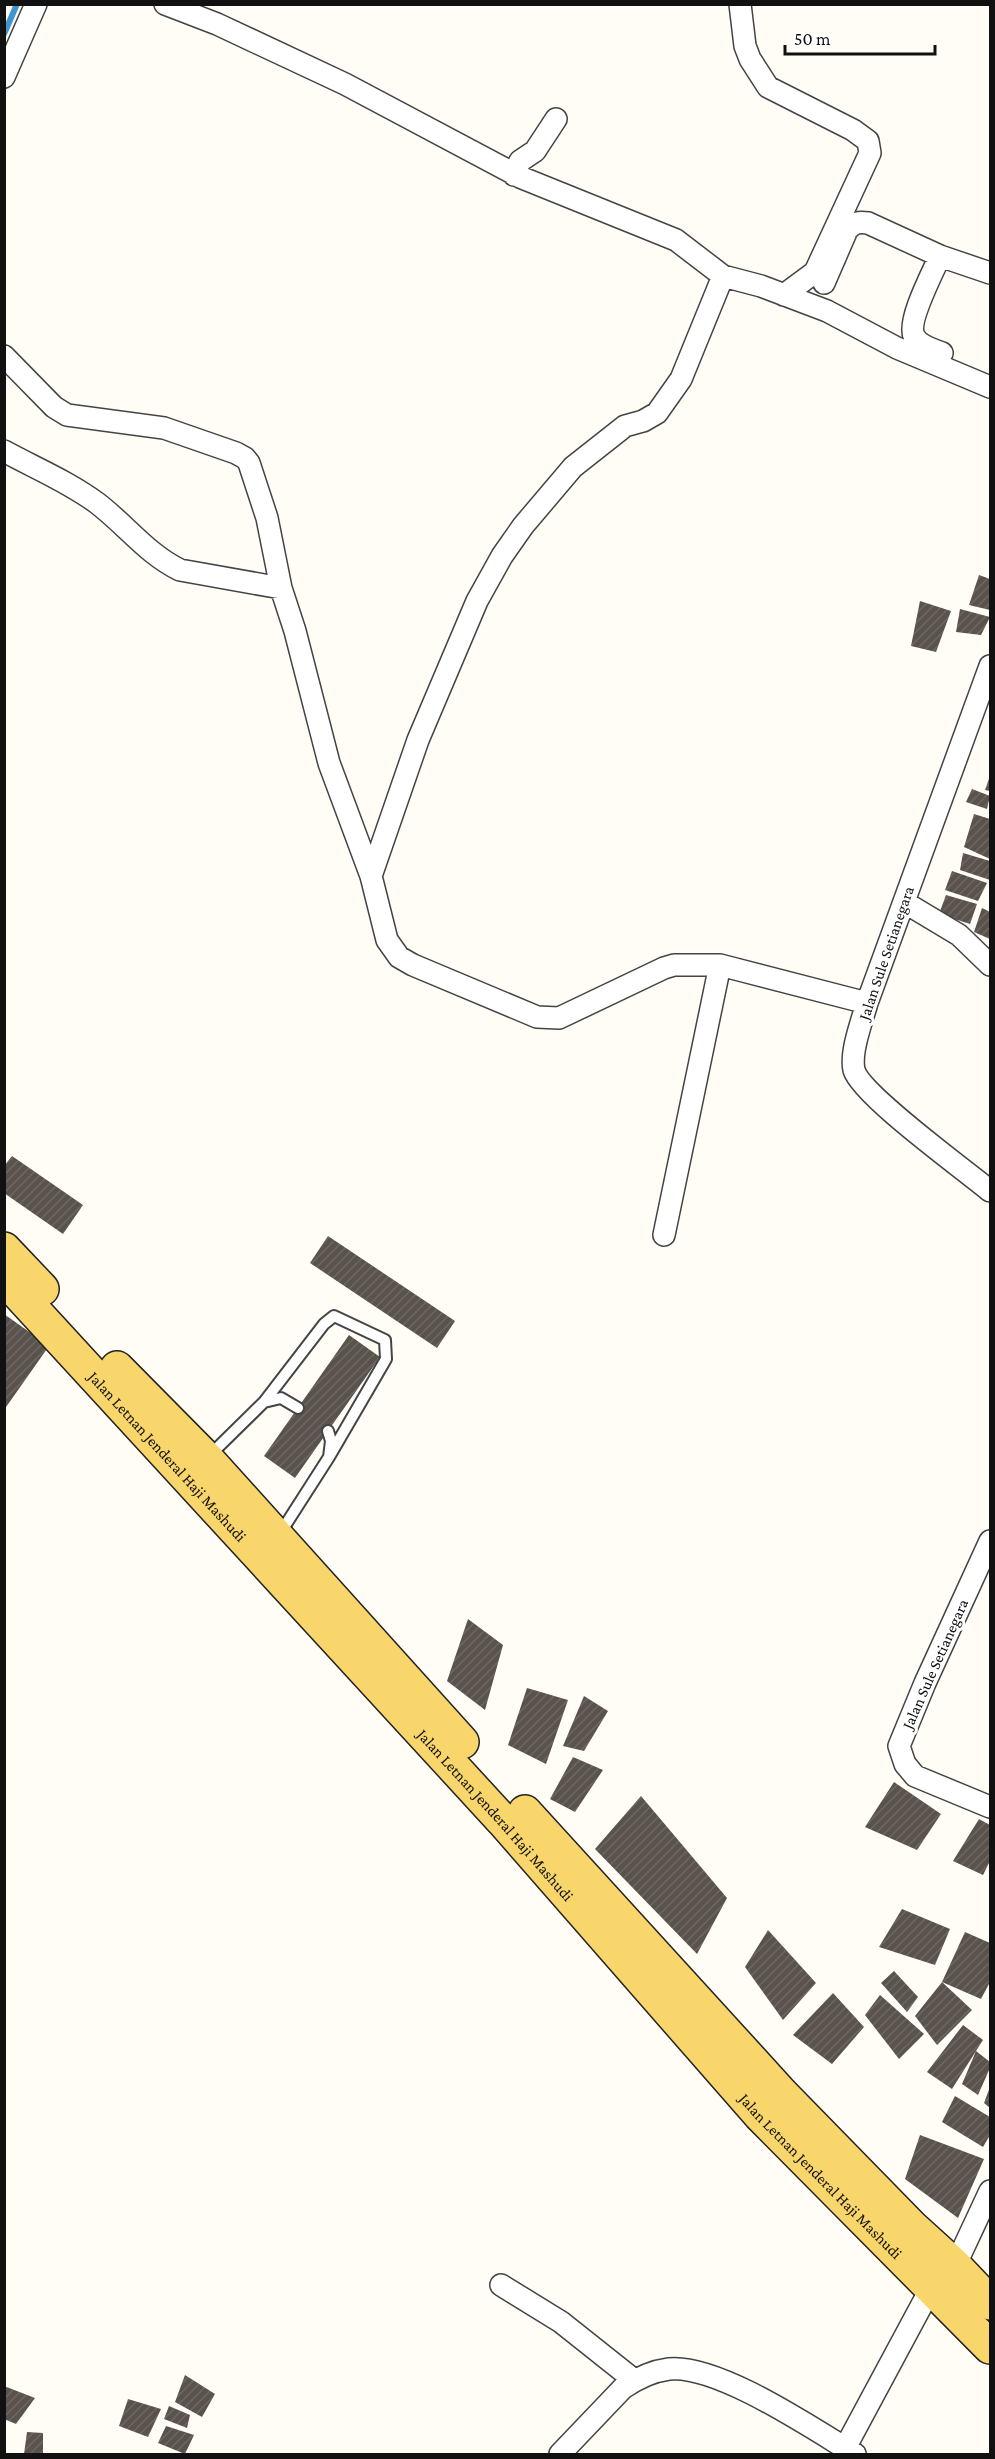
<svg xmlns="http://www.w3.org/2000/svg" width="995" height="2459" font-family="'Crimson Pro',serif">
<defs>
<pattern id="building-hatch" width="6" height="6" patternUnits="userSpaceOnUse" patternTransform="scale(1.5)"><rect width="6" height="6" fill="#5a524d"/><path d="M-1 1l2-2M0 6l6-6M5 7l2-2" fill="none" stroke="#6d6662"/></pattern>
</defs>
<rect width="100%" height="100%" fill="#fffdf5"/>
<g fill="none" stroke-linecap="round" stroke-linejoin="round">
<path stroke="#3f96cf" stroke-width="6" d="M4,34L17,4"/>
</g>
<path fill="url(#building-hatch)" d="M979,575L990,579V610L969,605Z
M920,601L951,611L936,652L911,646Z
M960,609L990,617L981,635L956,632Z
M990,776V791L985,790Z
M972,789L990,796L987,809L966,802Z
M974,814L990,819V859L964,847Z
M963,853L990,861V880L960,870Z
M952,871L987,883L978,901L945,890Z
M946,895L977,904L970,924L939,914Z
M982,908L990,912V939L974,932Z
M12,1156L83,1205L63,1234L4,1193V1166Z
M328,1236L455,1321L437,1348L310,1263Z
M4,1314L49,1346L4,1410Z
M349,1335L380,1357L295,1478L264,1456Z
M468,1619L503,1645L485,1710L447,1681Z
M527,1688L568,1700L546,1764L508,1745Z
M584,1696L608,1711L584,1751L563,1746Z
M573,1757L603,1770L575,1812L550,1799Z
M894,1782L941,1814L917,1850L865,1827Z
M641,1796L727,1898L697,1954L595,1849Z
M979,1819L990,1825V1861L983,1875L953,1861Z
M902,1909L950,1929L935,1965L879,1947Z
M768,1930L816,1983L783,2020L745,1967Z
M965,1932L990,1943V1982L981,1999L942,1982Z
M894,1971L918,1997L907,2012L881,1983Z
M942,1982L972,2010L937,2045L915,2016Z
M833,1993L864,2027L832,2064L793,2035Z
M880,1995L924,2034L899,2059L865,2015Z
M963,2025L983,2040L976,2051L990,2062V2068L978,2095L962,2084L976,2051L952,2089L927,2072Z
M990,2087V2108L984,2103Z
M955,2096L990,2117V2135L983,2147L942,2122Z
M920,2135L984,2159L958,2218L905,2179Z
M185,2375L215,2394L202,2417L175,2402Z
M4,2386L35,2398L16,2424L4,2419Z
M128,2399L161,2409L148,2437L119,2426Z
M169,2406L190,2415L187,2428L164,2419Z
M166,2426L194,2435L185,2454L158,2443Z
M27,2432L43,2433V2454H24Z"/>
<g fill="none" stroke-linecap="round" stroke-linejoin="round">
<g stroke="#444" stroke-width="14">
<path id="lane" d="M264,1402L324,1324L334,1316L385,1340L386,1359L329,1457
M209,1456L264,1402L281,1398L298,1408
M279,1535L329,1457L331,1441L328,1431"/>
</g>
<g stroke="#444" stroke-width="24">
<path id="street" d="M165,4L217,24L345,84L520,177L676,240L723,276L681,379L657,413L643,421L625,426L573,467L523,526L502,556L477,601L418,740L371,876
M740,4L745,46L750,59L768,87L853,130L868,141L870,153L815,272L784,295
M4,77L36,4
M514,175L520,161L535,151L556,119
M940,256C933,272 907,321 914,336C919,346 932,349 942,353
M723,276L761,286L827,311L897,348L990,387
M824,283L847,230C854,222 859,222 868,223L940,256L990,273
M4,356L54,407L67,415L164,428L236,453L245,458L249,463L267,518L281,588L295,631L329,763L371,876L387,940L399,957L413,965L537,1017L559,1018L664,968L674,965H720L867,1003
M4,451C35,468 69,482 97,503C126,525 147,554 180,570L281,588
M990,666L867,1003C862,1021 850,1052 854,1070C861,1095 965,1170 990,1191
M904,902L959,935L990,965
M664,1235L720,965
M990,1541L925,1683L899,1746L905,1764L915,1776L990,1807
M955,2266L990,2191
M501,2285L561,2322L634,2380
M845,2448L932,2286
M560,2454L623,2388C636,2379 653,2371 669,2369C718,2364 813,2429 855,2454"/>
</g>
<g stroke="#222" stroke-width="36">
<g id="primary">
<path d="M4,1249L42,1289"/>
<path id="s1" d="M4,1278L503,1821L760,2115L990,2347"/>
<path d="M117,1368L207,1459L462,1742"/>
<path d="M525,1812L782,2094L912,2227L955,2266L990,2303"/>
</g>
</g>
<use href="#lane" stroke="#fff" stroke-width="10"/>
<use href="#street" stroke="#fff" stroke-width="21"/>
<use href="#primary" stroke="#f9d66b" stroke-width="33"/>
</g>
<g text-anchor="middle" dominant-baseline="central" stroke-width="6" stroke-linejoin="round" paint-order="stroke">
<g font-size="16" fill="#111" stroke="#fff">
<text transform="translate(886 953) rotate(-71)">Jalan Sule Setianegara</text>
<text stroke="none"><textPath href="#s1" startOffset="242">Jalan Letnan Jenderal Haji Mashudi</textPath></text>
<text transform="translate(935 1664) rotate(-66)">Jalan Sule Setianegara</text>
<text stroke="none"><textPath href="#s1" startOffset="728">Jalan Letnan Jenderal Haji Mashudi</textPath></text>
<text stroke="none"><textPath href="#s1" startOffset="1214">Jalan Letnan Jenderal Haji Mashudi</textPath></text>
</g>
</g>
<rect width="995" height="2459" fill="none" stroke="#111111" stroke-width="12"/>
<path d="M785 45v9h150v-9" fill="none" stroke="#111111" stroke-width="3"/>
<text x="794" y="45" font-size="18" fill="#111111" stroke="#ffffff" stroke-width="4.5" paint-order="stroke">50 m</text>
</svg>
